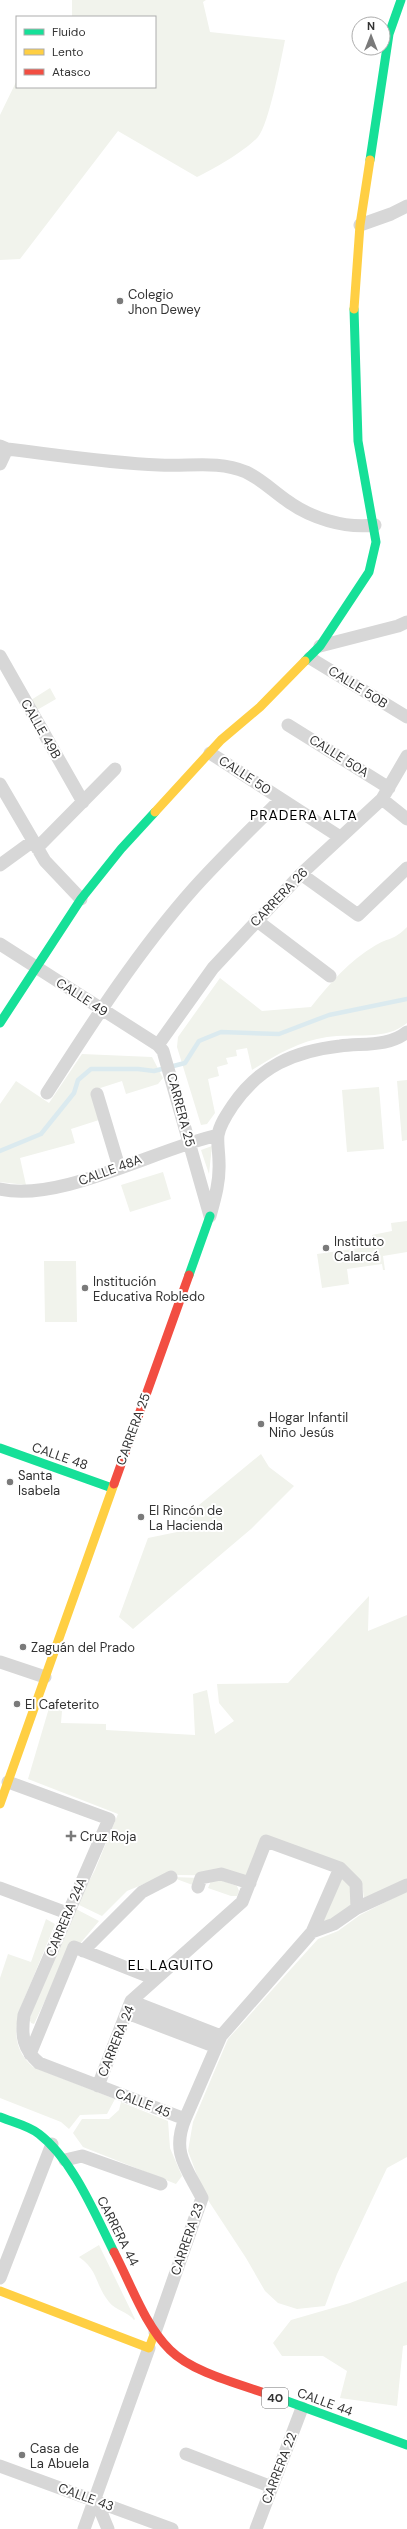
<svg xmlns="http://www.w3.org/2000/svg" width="407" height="2529" font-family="'DM Sans',sans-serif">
<rect width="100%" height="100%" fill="#fff"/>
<path fill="#f1f3ec" d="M72,0H206L203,2L210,32L285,40C281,60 269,124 258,137C245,151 214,169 197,177L118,131L20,259L0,260V115L17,80V87H155V17H72Z
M50,688L56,699L37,710L31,700Z
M407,927V1023C386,1041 353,1033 327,1037C299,1041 276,1055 252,1070L247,1048L236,1050L237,1056L226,1058L228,1064L217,1067L219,1076L208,1079L215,1113L207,1124L201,1125L177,1047L178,1037L220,978L262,1011L311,1007C330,983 349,961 376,945C390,937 393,941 407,927Z
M82,1054L152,1057L163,1078L158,1084L126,1094L122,1081L91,1091L99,1120L71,1129L75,1143L20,1158L26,1185L0,1182V1104L16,1081L49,1103Z
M407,1080V1140L402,1141L397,1081Z
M379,1087L384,1149L347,1152L342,1090Z
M212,1146L209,1174L201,1150Z
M163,1172L171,1199L130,1212L121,1185Z
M407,1221V1252L383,1256L385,1270H383L382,1264L347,1269L349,1284L322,1288L317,1254L374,1246L372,1235L392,1231L391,1223Z
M44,1261H76L77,1322H45Z
M261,1454L269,1467L294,1486L251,1529L133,1629L119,1617L148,1538L177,1532L199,1505Z
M369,1596L368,1631L407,1615V1879L364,1899L362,1883L267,1835L247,1876L177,1875L173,1872L127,1891L102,1916L77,1904L95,1870L118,1814L28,1779L49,1708L62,1711L61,1723L106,1724V1730L195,1735L193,1694L207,1690L215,1734L234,1721L219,1703L217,1684L288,1683Z
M171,1877L201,1878L198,1887Z
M341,1878L352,1886V1905L333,1918L322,1922Z
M211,1881H223L237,1886L239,1891L237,1896H231L208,1888Z
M407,1891V2157L387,2168L337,2274L325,2306L297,2309L278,2303L265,2291L246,2258L204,2194L188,2151L193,2122L228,2039L318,1939L338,1931L360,1915Z
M76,1909L99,1921L78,1946L72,1943L34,2024L31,2023L29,2018Z
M46,1919L55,1924C48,1942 40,1960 33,1978C20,2008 3,2041 33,2067L115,2099L107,2114L80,2115L69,2129L61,2122L0,2098V1978L8,1954L31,1962Z
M121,2102L168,2121L170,2148L182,2176L176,2184L83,2147L73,2133L82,2119H109L119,2110Z
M99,2245L135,2319L134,2320C127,2311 116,2311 109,2302C95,2285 99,2271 79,2257Z
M407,2281V2345L403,2346L397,2406L340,2398L347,2371L323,2356H282L273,2343L291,2320L350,2303Z"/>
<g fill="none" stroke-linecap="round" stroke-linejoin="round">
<path stroke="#dbeaef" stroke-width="4.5" d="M0,1151L41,1134L74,1093L78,1080L91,1069H138L154,1071L185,1063L199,1041L221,1032L279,1034L329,1015L407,999"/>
<path stroke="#d7d7d7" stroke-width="13" d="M360,225L391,214L407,206
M0,446L7,449C57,455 108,463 159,465C189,467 217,460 246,472C261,479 273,491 286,500C310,518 345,529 375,525
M0,464L7,449
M320,646L398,626L407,622
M0,656L83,802
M310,658L407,717
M288,725L389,788
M210,753L340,837
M0,784L45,861L81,899
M382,799L407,819
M37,848L115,769
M0,865L33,841
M301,874L358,915L407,868
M256,920L330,976
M0,944L158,1045L163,1051L210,1216
M158,1045L213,968L301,874L382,799L407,756
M47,1093C92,1023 138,951 194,888C222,857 252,828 281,799
M97,1094L119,1167
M0,1189C59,1203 156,1149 218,1135
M210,1216C215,1198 220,1181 219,1162C219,1153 217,1143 218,1135C220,1124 227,1114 233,1105C259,1067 294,1051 340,1046C362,1043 389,1047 407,1032
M0,1662L45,1677
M8,1782L109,1819L24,2015C21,2036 23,2049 39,2063L185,2119
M198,1887L201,1878L221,1874L250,1883
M0,1888L67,1913
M357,1908L407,1885
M83,1951L142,1892L171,1877
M131,2001L221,2036
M127,2013L216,2047
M30,2054L74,1947L155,1979
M98,2086L131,2001L242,1902L266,1841L340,1868L356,1884L357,1908L334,1924L312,1932
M65,2160L82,2156L161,2184
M0,2278L52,2144
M155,2332L202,2198C187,2168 171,2153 185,2119L221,2036L312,1932L340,1868
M186,2454L272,2487
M0,2466L172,2529
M96,2500L108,2529
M84,2529L149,2348
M256,2529L302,2408"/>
<path stroke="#16e098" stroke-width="9" d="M370,160L389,34L401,0
M305,661L320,646L369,572L376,542L358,441L354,309
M0,1023L81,899L121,849L155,812
M189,1275L210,1216
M0,1448L112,1488
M0,2117C12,2122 29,2126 39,2134C73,2160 95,2214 114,2252
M276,2397L407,2445"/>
<path stroke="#ffcf43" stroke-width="9" d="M354,309L360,225L370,160
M155,812L221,740L260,707L305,661
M0,1804L114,1484
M0,2291L149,2348L155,2332"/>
<path stroke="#f24e42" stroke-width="9" d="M114,1484L189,1275
M114,2252C131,2284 144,2324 170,2350C194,2374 244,2385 276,2397"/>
</g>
<g fill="#7a7a7a" stroke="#fff" stroke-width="1.5">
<circle cx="120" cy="301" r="4"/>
<circle cx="326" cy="1248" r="4"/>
<circle cx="85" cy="1288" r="4"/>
<circle cx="261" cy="1424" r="4"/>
<circle cx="10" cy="1482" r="4"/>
<circle cx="141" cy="1517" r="4"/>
<circle cx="23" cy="1647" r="4"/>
<circle cx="17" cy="1704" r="4"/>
<path d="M69 1830h4v4h4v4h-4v4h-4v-4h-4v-4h4z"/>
<circle cx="22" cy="2455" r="4"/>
</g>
<g text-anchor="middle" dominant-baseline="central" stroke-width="4" stroke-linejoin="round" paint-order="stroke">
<rect fill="#fff" stroke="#707070" stroke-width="1" x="262" y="2388" width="26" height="20" rx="3"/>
<g font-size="12" font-weight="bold" fill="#333">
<text x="275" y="2398">40</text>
</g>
<g font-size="13" fill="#333" stroke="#fff" text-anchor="start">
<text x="128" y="294">Colegio<tspan x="128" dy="15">Jhon Dewey</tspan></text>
<text x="334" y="1241">Instituto<tspan x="334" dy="15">Calarcá</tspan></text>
<text x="93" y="1281">Institución<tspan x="93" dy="15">Educativa Robledo</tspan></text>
<text x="269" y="1417">Hogar Infantil<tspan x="269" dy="15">Niño Jesús</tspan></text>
<text x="18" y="1475">Santa<tspan x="18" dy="15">Isabela</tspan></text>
<text x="149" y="1510">El Rincón de<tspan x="149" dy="15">La Hacienda</tspan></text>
<text x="31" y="1647">Zaguán del Prado</text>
<text x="25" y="1704">El Cafeterito</text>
<text x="80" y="1836">Cruz Roja</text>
<text x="30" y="2448">Casa de<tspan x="30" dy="15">La Abuela</tspan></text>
</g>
<g font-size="13" fill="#333" stroke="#fff">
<text transform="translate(358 687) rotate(32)">CALLE 50B</text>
<text transform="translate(41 729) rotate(60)">CALLE 49B</text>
<text transform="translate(339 756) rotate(32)">CALLE 50A</text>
<text transform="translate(245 775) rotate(33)">CALLE 50</text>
<text transform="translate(279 897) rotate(-46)">CARRERA 26</text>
<text transform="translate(82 997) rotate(33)">CALLE 49</text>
<text transform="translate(181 1110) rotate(75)">CARRERA 25</text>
<text transform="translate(110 1170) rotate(-20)">CALLE 48A</text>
<text transform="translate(133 1429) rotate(-70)">CARRERA 25</text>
<text transform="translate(60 1456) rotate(19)">CALLE 48</text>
<text transform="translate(66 1917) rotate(-67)">CARRERA 24A</text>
<text transform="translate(116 2041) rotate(-68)">CARRERA 24</text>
<text transform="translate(143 2103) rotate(21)">CALLE 45</text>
<text transform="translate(118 2231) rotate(63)">CARRERA 44</text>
<text transform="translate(187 2239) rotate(-71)">CARRERA 23</text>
<text transform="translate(325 2402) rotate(20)">CALLE 44</text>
<text transform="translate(279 2468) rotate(-69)">CARRERA 22</text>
<text transform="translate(86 2497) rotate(20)">CALLE 43</text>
</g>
<g font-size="14" letter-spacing="1" fill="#000" stroke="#fff">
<text x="304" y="815">PRADERA ALTA</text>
<text x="171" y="1965">EL LAGUITO</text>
</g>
</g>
<rect x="16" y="16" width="140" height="72" fill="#ffffff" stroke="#adadad"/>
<rect x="24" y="29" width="20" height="6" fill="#16e098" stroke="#adadad"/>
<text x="52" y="36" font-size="12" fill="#333333">Fluido</text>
<rect x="24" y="49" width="20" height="6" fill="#ffcf43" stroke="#adadad"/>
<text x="52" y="56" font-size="12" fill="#333333">Lento</text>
<rect x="24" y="69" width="20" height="6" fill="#f24e42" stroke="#adadad"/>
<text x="52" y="76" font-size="12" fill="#333333">Atasco</text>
<g transform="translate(371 36)"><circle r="19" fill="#ffffff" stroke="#adadad"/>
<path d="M0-3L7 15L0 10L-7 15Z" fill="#7a7a7a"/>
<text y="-6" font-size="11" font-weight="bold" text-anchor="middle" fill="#333333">N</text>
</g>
</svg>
